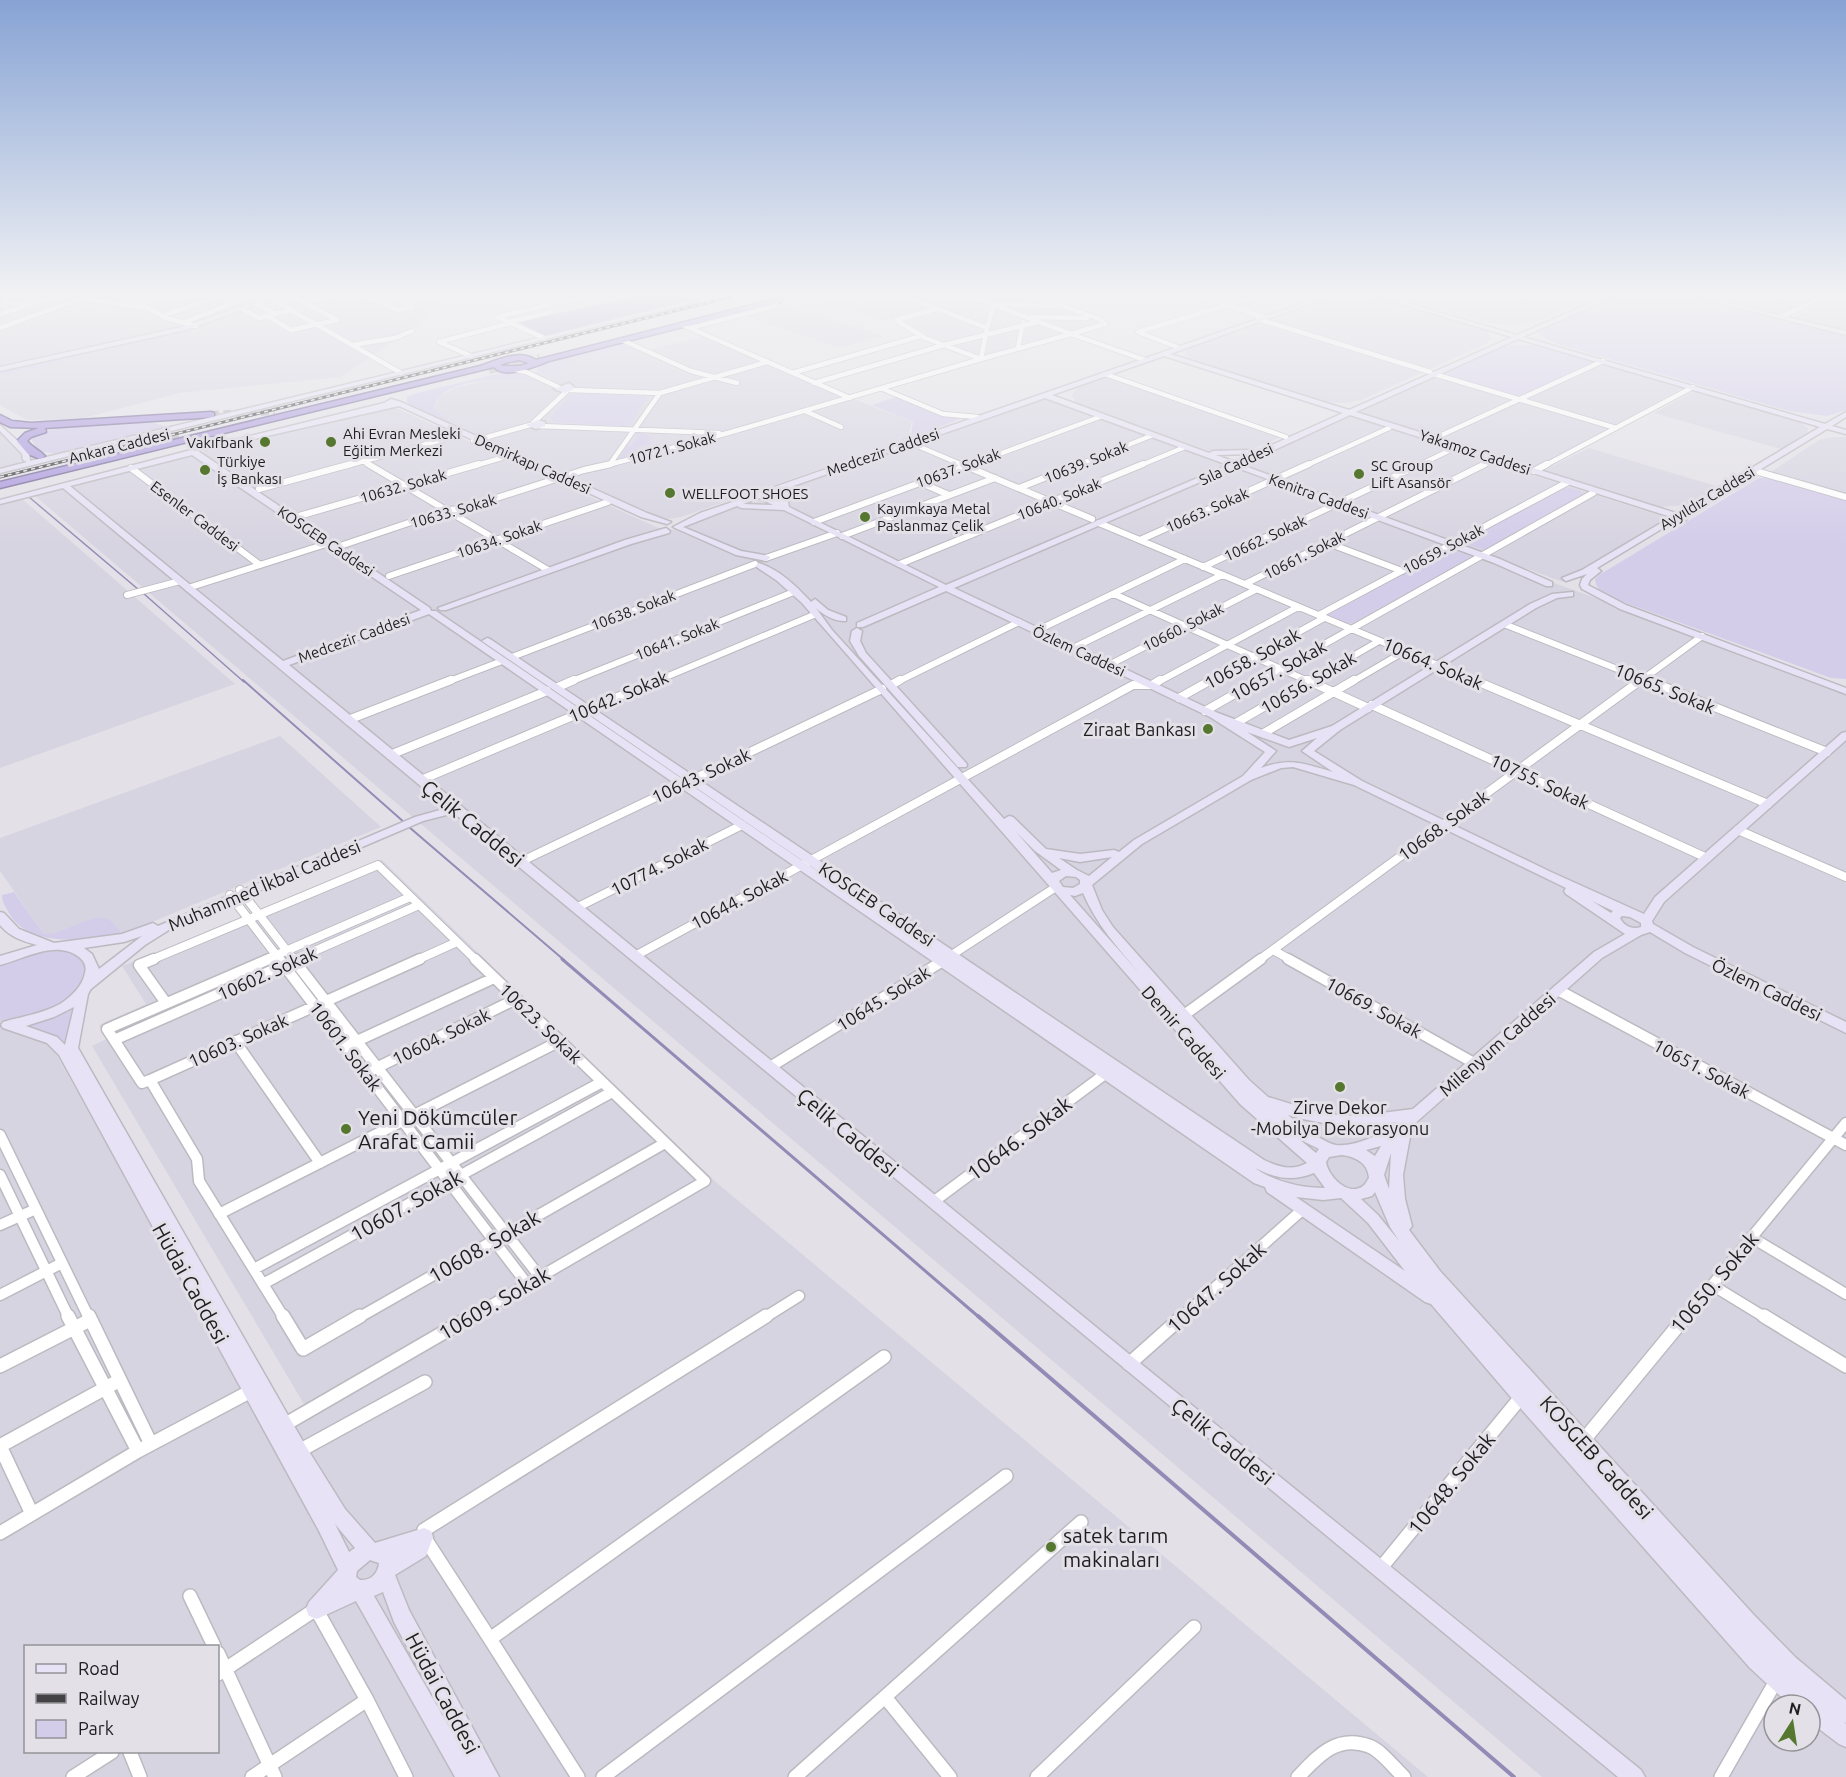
<svg xmlns="http://www.w3.org/2000/svg" width="1846" height="1777" font-family="Ubuntu,sans-serif">
<rect width="100%" height="100%" fill="#e3e1e7"/>
<path fill="#d7d4e1" fill-rule="evenodd" d="M0,297H435L442,301L416,326L341,377L179,393L80,419L27,420L0,405Z
M802,297H845L862,304L890,297H1040L1103,319L1108,323L975,360L900,326L891,319L884,321Z
M1337,297H1375L1478,327L1489,333L1491,339L1485,344L1361,400L1345,403L1318,401L1192,361L1185,355L1186,350L1191,348Z
M1395,297H1596L1537,322L1512,325L1483,322Z
M1701,297H1818L1783,314H1770Z
M1833,297H1846V332L1797,320L1793,317Z
M780,304L861,328L884,336L840,348L740,314Z
M703,336L850,400L854,399L912,422L907,439L681,517L667,519L654,515L455,426L434,409L439,397L454,388L494,379L533,380L524,375L538,371L551,378L571,360L581,356L618,351L650,350Z
M1603,364L1685,387L1526,473L1668,518L1563,582L1240,464L1435,375L1520,401Z
M1107,377L1281,437L1251,450L1210,451L1076,403L1072,395L1077,388Z
M1696,390L1798,421L1808,428L1807,433L1781,449L1654,413Z
M1043,397L1846,689V1777H1542L34,495L380,407L396,408L667,532ZM1774,1705H1810V1741H1774Z
M0,433L23,458L16,465L0,470Z
M1834,437H1846V495L1771,472L1819,440Z
M1589,448L1719,487L1686,505L1660,507L1542,471Z
M21,498L235,684L0,768V504Z
M280,736L381,827L123,934L110,920L95,919L51,934H44L0,871V838Z
M382,860L717,1183L1428,1777H0V953L270,1439L311,1416L92,1046L106,1039L99,1025L146,1004L122,966ZM26,1646H218V1752H26Z"/>
<path fill="#d4cdea" d="M1613,297H1687L1846,336V410L1827,416L1789,411L1558,344L1546,339L1539,333L1544,327Z
M619,343L639,350L612,351L578,357L551,378L537,370L540,363Z
M1513,345L1544,346L1597,362L1519,397L1439,374L1503,346Z
M57,358L63,362L0,376V371Z
M505,372L521,373L535,381C511,379 439,375 434,409L455,426L411,407L407,402V397L417,393Z
M581,393L645,396L647,398L630,424L622,426L554,422L551,418L570,394Z
M896,397L937,414L965,417L916,436L911,435L913,422L872,405Z
M153,423L170,427L57,454L38,451L30,437C56,423 122,423 153,423Z
M642,432L650,438L647,440L652,443L636,448L644,454L619,459L627,446H631L638,436L636,433Z
M1759,478H1772L1846,500V679L1831,678L1618,600C1608,596 1596,592 1595,579L1599,575Z
M1570,488L1580,491L1583,495L1484,550L1463,542L1563,489Z
M1449,550L1469,555L1470,558L1353,623H1347L1330,617V614Z
M14,892L44,934C61,936 94,910 110,920C114,923 119,930 123,934C87,939 30,950 9,913C5,906 2,902 2,895Z
M60,950L75,953L85,960L87,981L64,1004L45,1013L0,1020V966L23,955Z
M77,1007L69,1027L67,1045L50,1034L28,1027Z"/>
<path fill="#b0a4d2" d="M634,297H689L691,300L546,336L518,322Z"/>
<g fill="none" stroke-linecap="round" stroke-linejoin="round">
<path stroke="#958ab6" stroke-width="1.5" d="M29,497L139,590
M143,593L244,682"/>
<path stroke="#958ab6" stroke-width="2" d="M243,680L405,823
M409,827L564,960"/>
<path stroke="#958ab6" stroke-width="3" d="M562,959L980,1318"/>
<path stroke="#958ab6" stroke-width="4" d="M978,1316L1514,1777"/>
<path stroke="#bcbabf" stroke-width="8" stroke-dasharray="8 4.5" stroke-linecap="butt" d="M489,370L540,358
M211,415L275,411
M169,438L175,435L174,426"/>
<g stroke="#bcbac0" stroke-width="6">
<path id="street-far4" d="M75,297L148,308L166,318L196,326
M368,297L398,310L413,307L396,298L399,297
M907,297L987,328L981,359L1071,334L1145,360
M973,297L1071,334L1105,324L1100,319L1037,297
M1202,297L1264,317
M270,298L401,373
M4,301L24,305
M304,302L328,297
M560,302L585,297
M123,303L141,297
M256,304L276,314
M138,305L161,297
M242,309L259,318L292,310
M0,314L53,297
M163,316L215,297
M267,316L291,330L337,320L294,297
M1031,317L1087,318
M1781,317L1823,297
M1258,319L1430,372
M185,322L246,298L238,297
M509,322L551,312
M683,325L850,398
M0,328L82,298
M690,328L775,306L776,302
M987,328L994,304L1055,306
M544,338L497,317L560,302L549,297
M622,340L691,371L737,383
M352,345L395,338L412,331
M1177,347L1138,332L1254,297
M1018,348L1023,322
M471,356L439,342L511,323
M516,370L526,372L558,387
M792,373L921,336
M1105,374L1286,437
M1434,374L1616,428
M814,383L944,345L1038,322
M883,389L943,414L977,417
M570,390L660,393
M805,411L841,427
M533,423L568,390
M539,426L719,433
M1433,439L1603,361
M473,441L530,425
M906,441L965,466
M363,461L371,466
M610,464L660,393L767,362
M346,466L460,435
M474,466L508,456
M604,466L728,433L981,359L925,338L896,320L937,309
M967,466L1102,416
M1075,466L1153,435
M1139,466L1185,447
M1305,466L1389,428
M1417,466L1457,447
M1482,466L1491,461
M1544,466L1693,387"/>
</g>
<g stroke="#bcbac0" stroke-width="8">
<path id="street-far3" d="M368,464L548,570
M961,464L1092,519
M131,468L260,565
M1534,471L1547,464
M1759,472L1846,497
M919,482L949,495
M1019,488L1079,464
M259,489L351,464
M299,516L479,464
M814,522L971,464
M1099,523L1478,682
M842,536L995,478
M1140,540L1309,464
M1328,543L1402,571
M343,545L447,510L462,509L584,470L611,464
M766,558L837,533
M900,564L1143,464
M1203,567L1421,464
M389,576L608,502
M1245,584L1485,464
M188,588L329,543
M1114,594L1310,682
M127,595L180,581
M1319,615L1568,482
M1504,624L1650,682
M1036,631L1185,559
M1073,648L1222,575
M512,657L755,564
M1109,665L1257,589
M447,682L502,661
M570,682L796,591
M654,682L816,614
M897,682L1019,622
M1158,682L1298,607
M1208,682L1324,618
M1257,682L1593,493
M1308,682L1379,641
M1352,682L1405,651
M1639,682L1702,636"/>
</g>
<g stroke="#bcbac0" stroke-width="10">
<path id="street-far2" d="M1307,680L1368,708
M1474,680L1768,804
M1647,680L1827,752
M891,685L900,680
M558,687L574,680
M1179,698L1211,680
M1372,705L1707,858
M1205,711L1259,680
M348,720L451,680
M1236,723L1310,680
M1264,733L1354,680
M390,755L547,691
M421,780L658,680
M1738,830L1846,877
M520,862L882,689
M240,890L294,960
M230,895L280,960
M576,908L742,825
M1273,950L1291,960
M635,956L1133,685H1152L1160,680
M151,960L378,865L476,960
M265,960L410,897
M294,960L419,905
M417,960L457,942
M944,960L1056,887
M1259,960L1641,680"/>
</g>
<g stroke="#bcbac0" stroke-width="13">
<path id="street-far1" d="M154,959L139,965L166,1003
M269,959L107,1029L142,1083L150,1080L197,1159L199,1181L284,1318
M279,959L527,1284
M293,959L540,1277
M1288,959L1474,1063
M1558,990L1846,1145
M1184,1015L1261,959
M114,1040L298,959
M235,1041L320,1163
M346,1046L494,978
M770,1067L946,959
M366,1073L516,999
M150,1080L420,959
M0,1135L89,1318
M0,1175L69,1318
M933,1202L1105,1074
M219,1214L560,1041
M0,1225L36,1209
M1751,1237L1846,1294
M254,1269L602,1082
M263,1284L612,1092
M1712,1285L1766,1318
M0,1295L62,1263
M358,1318L665,1143
M469,1318L705,1181L475,959
M764,1318L799,1296
M1181,1318L1302,1210
M1685,1318L1846,1123"/>
</g>
<g stroke="#bcbac0" stroke-width="16">
<path id="street" d="M68,1316L138,1451
M89,1316L151,1444
M283,1316L303,1349L360,1316
M766,1316L424,1530V1537L490,1639L884,1357
M1764,1316L1846,1366
M1129,1364L1183,1316
M0,1366L90,1320
M284,1425L472,1316
M1583,1441L1686,1316
M0,1446L120,1380
M0,1446L32,1514
M299,1451L425,1382
M0,1533L138,1451L251,1391
M1380,1569L1521,1397
M190,1596L214,1646
M490,1639L578,1777
M218,1653L275,1777
M218,1674L316,1609L367,1700L406,1777
M885,1697L950,1777
M130,1752L140,1777
M73,1777L112,1752
M252,1777L367,1700
M603,1777L1006,1476
M795,1777L1081,1522
M1037,1777L1194,1627
M1298,1777C1318,1756 1337,1734 1369,1746C1381,1750 1394,1768 1404,1777
M1721,1777L1776,1681"/>
</g>
<g stroke="#bcbac0" stroke-width="3">
<path id="secondary" d="M269,297H277L186,330L0,371V367L182,327Z
M707,297H716L0,473V469L27,462L23,460L22,454L0,431V425L29,451L30,461Z
M1321,297H1329L1170,354L1349,410L1512,337L1377,297H1386L1517,335L1604,297H1612L1523,337L1825,424L1846,412V417L1832,426L1846,430V434L1827,429L1684,516L1687,518L1686,520L1678,519L1597,568L1601,571L1590,580L1588,585L1626,605L1846,688V694L1620,609L1582,589L1580,585L1582,579L1587,574L1566,581L1562,578L1582,570L1671,517L1350,415L1242,465L1500,559L1552,582V586H1546L1494,563L1235,467L954,588L1218,713L1289,740L1332,726L1530,604L1552,594L1573,592V596L1557,598L1536,608L1340,730L1314,751L1362,781L1551,872L1644,914L1655,897L1842,733L1846,732V740L1664,902L1652,921L1653,924L1693,947L1846,1022V1033L1685,953L1650,932L1641,935L1602,958L1412,1126L1403,1175L1405,1199L1412,1226L1409,1230L1440,1271L1753,1614L1795,1657L1846,1700V1723L1844,1722L1846,1724V1747L1839,1744L1810,1722V1705H1790L1750,1668L1515,1402L1431,1304L1425,1302L1267,1192L1265,1187L1254,1183L429,614L289,665L1135,1359L1641,1770L1645,1777H1618L454,813L423,821L172,928L145,945L91,989L88,994L78,1048L305,1445L345,1509L375,1543L424,1528L431,1531L433,1537L426,1556L395,1575L409,1610L499,1777H455L356,1601L317,1619L309,1616L306,1609L309,1602L338,1570L319,1531L59,1055L47,1043L3,1028L1,1025L3,1022C23,1016 42,1014 60,1004C72,996 82,987 85,973C87,966 84,961 79,957C57,939 23,959 0,965V956L37,945C22,941 10,937 0,925V912L4,913L19,929L54,943L122,934L153,923L158,926L415,817L447,808L63,488L0,504V500L191,450L198,451L430,608L431,611H436L958,967L482,641L487,638L490,639L1264,1160C1279,1167 1292,1171 1307,1163L1240,1104L802,603L776,580L755,566L759,563C780,570 796,586 811,602L815,599L828,610L846,617V621C836,622 823,615 816,608L832,630L1004,819L1009,816L1013,817L1046,849L1080,854L1114,850L1119,852L1134,840L1243,776L1265,752L1210,717L946,591L863,627H857V623L939,587L784,510L741,508L737,506L683,527L741,551L769,556L770,558L766,561L736,555L673,527L700,513L753,495L754,492H760ZM1518,339L1820,427L1676,513L1356,412ZM1164,356L1343,413L1254,453V450H1251L1213,451L1209,453L1052,395ZM1045,398L1228,465L946,585L789,507L787,496L793,486ZM1251,454H1253L1235,462L1216,455ZM192,455L421,610L283,661L70,486ZM783,490L779,496L780,502L766,496ZM759,498L773,505L743,504ZM1247,732L1289,747L1317,738L1302,751L1333,772C1305,764 1290,757 1261,768L1276,751ZM1293,767L1354,785L1566,888L1564,891L1566,894L1625,934L1594,952L1413,1109L1358,1116L1324,1114L1268,1097L1249,1080L1113,927L1102,910L1092,885L1142,844L1251,780L1281,768ZM1016,832L1035,851L1061,870L1052,873ZM1112,857L1089,876L1077,870L1059,858L1080,862ZM1066,876L1076,877L1080,880V884L1073,888L1063,887L1059,881ZM1083,893C1096,924 1118,948 1140,974L1070,895L1075,896ZM1592,901L1613,911L1611,913ZM1622,916L1630,917L1641,923V927C1632,930 1624,926 1620,918ZM142,936L99,969L92,954L84,948L124,942ZM74,1007L65,1045L57,1037L26,1026L54,1017ZM1288,1115C1325,1126 1360,1128 1398,1122C1384,1134 1355,1147 1336,1145C1324,1143 1297,1123 1288,1115ZM1299,1139L1319,1149L1316,1153ZM1381,1146L1375,1156L1366,1150ZM1391,1153L1389,1189L1384,1175ZM1342,1155C1356,1157 1368,1163 1369,1178C1367,1180 1366,1184 1363,1186C1348,1197 1328,1176 1326,1162L1329,1157ZM1255,1168C1275,1178 1292,1182 1314,1173L1325,1188C1301,1188 1275,1182 1255,1168ZM1375,1192L1390,1227L1399,1241L1378,1215L1361,1199L1372,1196ZM1296,1197L1323,1200L1341,1198L1368,1223L1405,1271ZM335,1524L355,1548L349,1552ZM370,1560L379,1563C378,1574 370,1581 360,1580L356,1577L357,1571ZM383,1592L394,1622L452,1732L374,1596Z
M1694,297H1703L1846,331V335Z
M569,383L574,387V389L565,393L554,389Z
M391,399L401,402L647,513L671,522L667,524L641,517L399,406L205,450L201,448L384,403Z
M538,420L545,422V426L536,429L526,425Z
M666,528L670,531L669,533L631,544L446,610H440L438,608L625,540Z
M857,628L862,631L860,641L866,653L966,763L967,765L966,767H958L859,656L850,641L852,631Z"/>
</g>
<g stroke="#7c709c" stroke-width="3">
<path id="highway" d="M779,298H782V302L549,361C536,366 505,380 494,367L0,488V482L480,366C498,360 519,349 536,360ZM519,360L529,363L520,366H502L501,364Z
M211,412L214,413V417L45,428L46,432L31,437L27,441C33,448 39,450 45,456L40,459L28,454L17,441L25,433L39,428L10,427L0,422V415L12,421L31,423Z"/>
</g>
<use href="#street-far4" stroke="#fff" stroke-width="4.5"/>
<use href="#street-far3" stroke="#fff" stroke-width="6"/>
<use href="#street-far2" stroke="#fff" stroke-width="8"/>
<use href="#street-far1" stroke="#fff" stroke-width="10"/>
<use href="#street" stroke="#fff" stroke-width="13"/>
<use href="#secondary" fill="#e7e2f5" fill-rule="evenodd"/>
<use href="#highway" fill="#af9ddf" fill-rule="evenodd"/>
<g stroke="#434245" stroke-width="3">
<path id="rail" d="M0,477L731,297"/>
</g>
<use href="#rail" stroke="#e3e1e7" stroke-width="1.5" stroke-dasharray="4" stroke-linecap="butt"/>
</g>
<linearGradient id="sky" x2="0" y2="1"><stop stop-color="#87a3d4"/><stop offset="0.54" stop-color="#f2f2f4"/><stop offset="1" stop-color="#f2f2f4" stop-opacity="0"/></linearGradient>
<rect width="1846" height="546" fill="url(#sky)"/>
<g fill="#56772f" stroke="#e3e1e7" stroke-width="2">
<circle cx="265" cy="442" r="6"/>
<circle cx="331" cy="442" r="6"/>
<circle cx="205" cy="470" r="6"/>
<circle cx="1359" cy="474" r="6"/>
<circle cx="670" cy="493" r="6"/>
<circle cx="865" cy="517" r="6"/>
<circle cx="1208" cy="729" r="6"/>
<circle cx="1340" cy="1087" r="6"/>
<circle cx="346" cy="1129" r="6"/>
<circle cx="1051" cy="1547" r="6"/>
</g>
<g text-anchor="middle" dominant-baseline="central" stroke-width="6" stroke-linejoin="round" paint-order="stroke">
<g font-size="15" fill="#1e1d1f" stroke="#e3e1e7" text-anchor="start">
<text x="343" y="433">Ahi Evran Mesleki<tspan x="343" dy="17">Eğitim Merkezi</tspan></text>
<text x="253" y="442" text-anchor="end">Vakıfbank</text>
<text x="217" y="461">Türkiye<tspan x="217" dy="17">İş Bankası</tspan></text>
<text x="1371" y="465">SC Group<tspan x="1371" dy="17">Lift Asansör</tspan></text>
<text x="682" y="493">WELLFOOT SHOES</text>
<text x="877" y="508">Kayımkaya Metal<tspan x="877" dy="17">Paslanmaz Çelik</tspan></text>
</g>
<g font-size="15" fill="#1e1d1f" stroke="#e3e1e7">
<text transform="translate(119 446) rotate(-14)">Ankara Caddesi</text>
<text transform="translate(672 448) rotate(-15)">10721. Sokak</text>
<text transform="translate(883 452) rotate(-19)">Medcezir Caddesi</text>
<text transform="translate(1475 452) rotate(18)">Yakamoz Caddesi</text>
<text transform="translate(1086 462) rotate(-22)">10639. Sokak</text>
<text transform="translate(533 464) rotate(24)">Demirkapı Caddesi</text>
<text transform="translate(1236 464) rotate(-25)">Sıla Caddesi</text>
<text transform="translate(958 468) rotate(-20)">10637. Sokak</text>
<text transform="translate(403 486) rotate(-16)">10632. Sokak</text>
<text transform="translate(1319 496) rotate(20)">Kenitra Caddesi</text>
<text transform="translate(1707 498) rotate(-31)">Ayyıldız Caddesi</text>
<text transform="translate(1059 499) rotate(-22)">10640. Sokak</text>
<text transform="translate(1207 510) rotate(-24)">10663. Sokak</text>
<text transform="translate(453 511) rotate(-16)">10633. Sokak</text>
<text transform="translate(195 516) rotate(37)">Esenler Caddesi</text>
<text transform="translate(1265 538) rotate(-25)">10662. Sokak</text>
<text transform="translate(499 539) rotate(-19)">10634. Sokak</text>
<text transform="translate(326 541) rotate(34)">KOSGEB Caddesi</text>
<text transform="translate(1443 549) rotate(-28)">10659. Sokak</text>
<text transform="translate(1304 555) rotate(-27)">10661. Sokak</text>
<text transform="translate(633 610) rotate(-21)">10638. Sokak</text>
<text transform="translate(1183 627) rotate(-27)">10660. Sokak</text>
<text transform="translate(354 638) rotate(-20)">Medcezir Caddesi</text>
<text transform="translate(677 639) rotate(-22)">10641. Sokak</text>
<text transform="translate(1079 651) rotate(25)">Özlem Caddesi</text>
</g>
<g font-size="18" fill="#1e1d1f" stroke="#e3e1e7">
<text transform="translate(1252 658) rotate(-29)">10658. Sokak</text>
<text transform="translate(1433 663) rotate(23)">10664. Sokak</text>
<text transform="translate(1278 670) rotate(-29)">10657. Sokak</text>
<text transform="translate(1308 682) rotate(-30)">10656. Sokak</text>
<text transform="translate(1665 688) rotate(22)">10665. Sokak</text>
<text transform="translate(618 696) rotate(-23)">10642. Sokak</text>
<text transform="translate(701 775) rotate(-25)">10643. Sokak</text>
<text transform="translate(1540 781) rotate(25)">10755. Sokak</text>
<text transform="translate(1443 825) rotate(-36)">10668. Sokak</text>
<text transform="translate(659 866) rotate(-27)">10774. Sokak</text>
<text transform="translate(264 885) rotate(-23)">Muhammed İkbal Caddesi</text>
<text transform="translate(739 899) rotate(-28)">10644. Sokak</text>
<text transform="translate(877 904) rotate(34)">KOSGEB Caddesi</text>
<text transform="translate(267 973) rotate(-24)">10602. Sokak</text>
<text transform="translate(1767 989) rotate(26)">Özlem Caddesi</text>
<text transform="translate(883 998) rotate(-32)">10645. Sokak</text>
<text transform="translate(1374 1007) rotate(29)">10669. Sokak</text>
<text transform="translate(541 1023) rotate(44)">10623. Sokak</text>
<text transform="translate(1184 1032) rotate(49)">Demir Caddesi</text>
<text transform="translate(441 1036) rotate(-26)">10604. Sokak</text>
<text transform="translate(238 1040) rotate(-24)">10603. Sokak</text>
<text transform="translate(1497 1044) rotate(-41)">Milenyum Caddesi</text>
<text transform="translate(346 1046) rotate(53)">10601. Sokak</text>
<text transform="translate(1702 1068) rotate(28)">10651. Sokak</text>
</g>
<g font-size="18" fill="#1e1d1f" stroke="#e3e1e7" text-anchor="end">
<text x="1196" y="729">Ziraat Bankası</text>
<text x="1340" y="1107" text-anchor="middle">Zirve Dekor<tspan x="1340" dy="21">-Mobilya Dekorasyonu</tspan></text>
</g>
<g font-size="21" fill="#1e1d1f" stroke="#e3e1e7">
<text transform="translate(473 823) rotate(39)">Çelik Caddesi</text>
<text transform="translate(848 1132) rotate(40)">Çelik Caddesi</text>
<text transform="translate(1019 1138) rotate(-37)">10646. Sokak</text>
<text transform="translate(406 1205) rotate(-29)">10607. Sokak</text>
<text transform="translate(484 1246) rotate(-30)">10608. Sokak</text>
<text transform="translate(1714 1282) rotate(-50)">10650. Sokak</text>
<text transform="translate(191 1283) rotate(61)">Hüdai Caddesi</text>
<text transform="translate(1216 1287) rotate(-42)">10647. Sokak</text>
<text transform="translate(494 1303) rotate(-30)">10609. Sokak</text>
<text transform="translate(1223 1441) rotate(39)">Çelik Caddesi</text>
<text transform="translate(1597 1457) rotate(48)">KOSGEB Caddesi</text>
<text transform="translate(1451 1483) rotate(-51)">10648. Sokak</text>
<text transform="translate(443 1693) rotate(62)">Hüdai Caddesi</text>
</g>
<g font-size="21" fill="#1e1d1f" stroke="#e3e1e7" text-anchor="start">
<text x="358" y="1117">Yeni Dökümcüler<tspan x="358" dy="24">Arafat Camii</tspan></text>
<text x="1063" y="1535">satek tarım<tspan x="1063" dy="24">makinaları</tspan></text>
</g>
</g>
<rect x="24" y="1645" width="195" height="108" fill="#e3e1e7" stroke="#949397" stroke-width="1.5"/>
<rect x="36" y="1664" width="30" height="9" fill="#e7e2f5" stroke="#949397" stroke-width="1.5"/>
<text x="78" y="1675" font-size="18" fill="#1e1d1f">Road</text>
<rect x="36" y="1694" width="30" height="9" fill="#434245" stroke="#949397" stroke-width="1.5"/>
<text x="78" y="1705" font-size="18" fill="#1e1d1f">Railway</text>
<rect x="36" y="1720" width="30" height="18" fill="#d4cdea" stroke="#949397" stroke-width="1.5"/>
<text x="78" y="1735" font-size="18" fill="#1e1d1f">Park</text>
<g transform="translate(1792 1723) rotate(12)"><circle r="28" fill="#e3e1e7" stroke="#949397" stroke-width="1.5"/>
<path d="M0-4.5L10 22L0 15L-10 22Z" fill="#56772f"/>
<text y="-9" font-size="16" font-weight="bold" text-anchor="middle" fill="#1e1d1f">N</text>
</g>
</svg>
